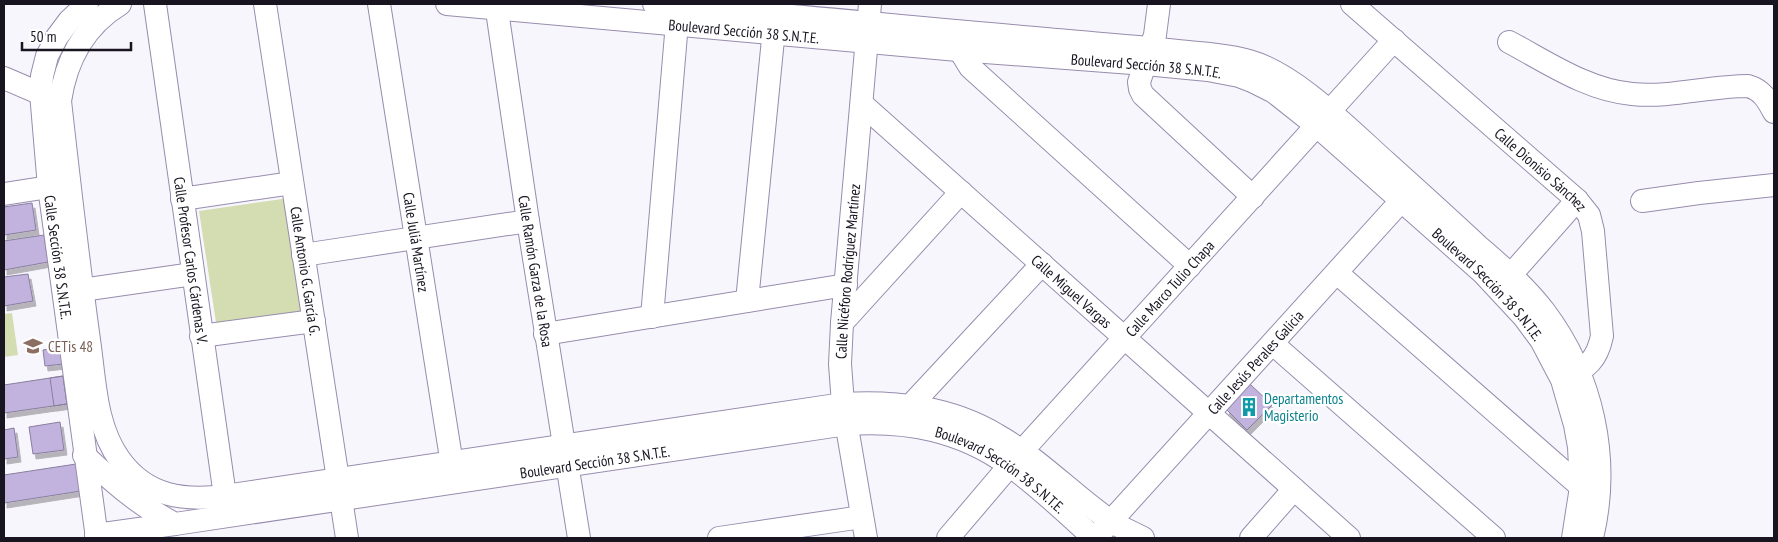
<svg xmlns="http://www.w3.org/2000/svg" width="1778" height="542" font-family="'PT Sans Narrow',sans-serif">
<defs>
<filter id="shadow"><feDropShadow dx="3" dy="5" stdDeviation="0" flood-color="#0004"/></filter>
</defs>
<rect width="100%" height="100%" fill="#f8f6fd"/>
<path fill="#d4dcb1" d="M289,198L308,315L217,329L199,211Z
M12,313L18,355L4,357V314Z"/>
<path fill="#c2b3de" stroke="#887e9e" filter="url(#shadow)" d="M32,203L36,230L4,235V207Z
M44,235L48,262L4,270V241Z
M28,274L33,301L4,306V277Z
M61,347L63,364L45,366L43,350Z
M63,376L67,404L4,413V385Z
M63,376L67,404L54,406L50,378Z
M1250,384L1272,405L1247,430L1226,409Z
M60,422L64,450L33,454L29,427Z
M14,428L18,457L4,459V430Z
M76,464L81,491L4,503V475Z"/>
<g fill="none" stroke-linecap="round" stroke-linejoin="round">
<g stroke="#978cad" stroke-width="24">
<g id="minor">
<path id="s1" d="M87,4L69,21L57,37L47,56L42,76L41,93L49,187L97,538"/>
<path d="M120,4C84,26 66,60 60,101C69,181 78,260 89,340C95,380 95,426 120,460C147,497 184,501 225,496L843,404C897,401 950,407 997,435C1038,458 1071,493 1109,520C1119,527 1132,532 1143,538"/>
<path id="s2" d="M155,4L227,510"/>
<path id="s3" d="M265,4L347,538"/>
<path id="s4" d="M379,4L454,477"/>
<path id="s5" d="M447,4L958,50L1145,64L1208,70L1239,76L1252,81L1274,92L1317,126L1483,273L1524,317L1541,340L1562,380L1575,425L1579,447L1581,487L1573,538"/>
<path id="s6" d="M496,4L528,221L579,538"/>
<path d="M654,4C781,14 908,27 1035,38C1086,43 1137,46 1188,52C1208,54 1229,55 1249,61C1296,74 1350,130 1387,163C1417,190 1448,218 1478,246C1501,266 1525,286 1544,311C1593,376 1611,459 1592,538"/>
<path d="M1159,4L1155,35L1139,82L1140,89L1143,95L1253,197"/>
<path id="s7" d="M1352,4L1577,200L1589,215L1593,231L1602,336C1597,360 1587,368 1566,378"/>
<path d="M954,41L970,67L1190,266"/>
<path d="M1509,42C1547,62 1587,90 1632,94C1670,98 1709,86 1748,86C1762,90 1767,99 1774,112"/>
<path d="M4,78L53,99"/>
<path id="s8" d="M862,104L1349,538"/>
<path d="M4,194L49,187"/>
<path d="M182,199L292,183"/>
<path d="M1642,201L1699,193L1774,185"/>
<path d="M303,255L528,221"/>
<path d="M1337,273L1587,492"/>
<path d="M1501,286L1577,200"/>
<path d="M68,292L193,274"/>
<path d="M747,301L775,19"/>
<path d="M652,317L678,11"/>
<path d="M842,323L961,192"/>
<path d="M545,334L846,285"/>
<path d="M201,336L314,321"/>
<path d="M1273,344L1494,538"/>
<path d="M911,405L1042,264"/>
<path id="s9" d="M84,455C114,483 139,505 175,524L847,424C906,420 961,430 1010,466C1040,487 1067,514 1094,538"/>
<path id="s10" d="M1102,531L1411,190"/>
<path d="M96,535L175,524"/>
<path d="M719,538L862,517"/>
<path id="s11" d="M866,538L843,404L840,364L842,323L870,4"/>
<path id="s12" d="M948,538L1022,451L1394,40"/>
<path d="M1251,538L1294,489"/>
</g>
</g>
<use href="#minor" stroke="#fff" stroke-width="22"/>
</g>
<defs>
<g id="school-bare" transform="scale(1.5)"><path d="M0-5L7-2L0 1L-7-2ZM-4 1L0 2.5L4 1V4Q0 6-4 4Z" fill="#8d6e63" stroke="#fff" stroke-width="2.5" paint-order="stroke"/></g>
<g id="building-bare" transform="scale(1.5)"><path d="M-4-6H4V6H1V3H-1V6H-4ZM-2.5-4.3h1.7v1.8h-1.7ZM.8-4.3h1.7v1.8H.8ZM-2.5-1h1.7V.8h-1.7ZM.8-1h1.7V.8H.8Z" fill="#0f9aa8" stroke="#fff" stroke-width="2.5" paint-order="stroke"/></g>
</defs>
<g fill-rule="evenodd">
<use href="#school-bare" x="33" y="346"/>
<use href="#building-bare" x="1249" y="407"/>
</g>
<g text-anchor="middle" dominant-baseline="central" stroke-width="4.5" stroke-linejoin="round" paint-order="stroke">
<g font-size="15" fill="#181420" stroke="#fff">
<text stroke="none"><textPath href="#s5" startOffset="298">Boulevard Sección 38 S.N.T.E.</textPath></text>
<text stroke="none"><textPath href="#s5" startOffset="702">Boulevard Sección 38 S.N.T.E.</textPath></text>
<text stroke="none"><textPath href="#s7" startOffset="251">Calle Dionisio Sánchez</textPath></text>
<text stroke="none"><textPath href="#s4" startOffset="241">Calle Juliá Martínez</textPath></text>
<text stroke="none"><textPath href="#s1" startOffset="269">Calle Sección 38 S.N.T.E.</textPath></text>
<text stroke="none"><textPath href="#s2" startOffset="259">Calle Profesor Carlos Cárdenas V.</textPath></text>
<text stroke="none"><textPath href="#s3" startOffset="270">Calle Antonio G. García G.</textPath></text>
<text stroke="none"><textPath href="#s6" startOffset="270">Calle Ramón Garza de la Rosa</textPath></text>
<text stroke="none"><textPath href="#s11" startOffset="269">Calle Nicéforo Rodríguez Martínez</textPath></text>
<text stroke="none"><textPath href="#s5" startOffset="1122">Boulevard Sección 38 S.N.T.E.</textPath></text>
<text stroke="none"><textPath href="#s12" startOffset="334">Calle Marco Tulio Chapa</textPath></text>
<text stroke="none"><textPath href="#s8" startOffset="281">Calle Miguel Vargas</textPath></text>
<text stroke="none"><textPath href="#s10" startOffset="228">Calle Jesús Perales Galicia</textPath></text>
<text stroke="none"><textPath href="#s9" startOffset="539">Boulevard Sección 38 S.N.T.E.</textPath></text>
<text stroke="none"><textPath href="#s9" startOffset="959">Boulevard Sección 38 S.N.T.E.</textPath></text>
</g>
<g font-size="15" fill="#785e54" stroke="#fff" text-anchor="start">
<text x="48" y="346">CETis 48</text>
</g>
<g font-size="15" fill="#0d838f" stroke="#fff" text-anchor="start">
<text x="1264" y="398">Departamentos<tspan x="1264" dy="17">Magisterio</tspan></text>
</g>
</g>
<rect width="1778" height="542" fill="none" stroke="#181420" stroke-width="10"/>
<path d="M22 42v8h109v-8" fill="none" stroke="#181420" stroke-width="2.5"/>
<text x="30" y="42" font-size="15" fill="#181420" stroke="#ffffff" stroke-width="4" paint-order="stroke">50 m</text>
</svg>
